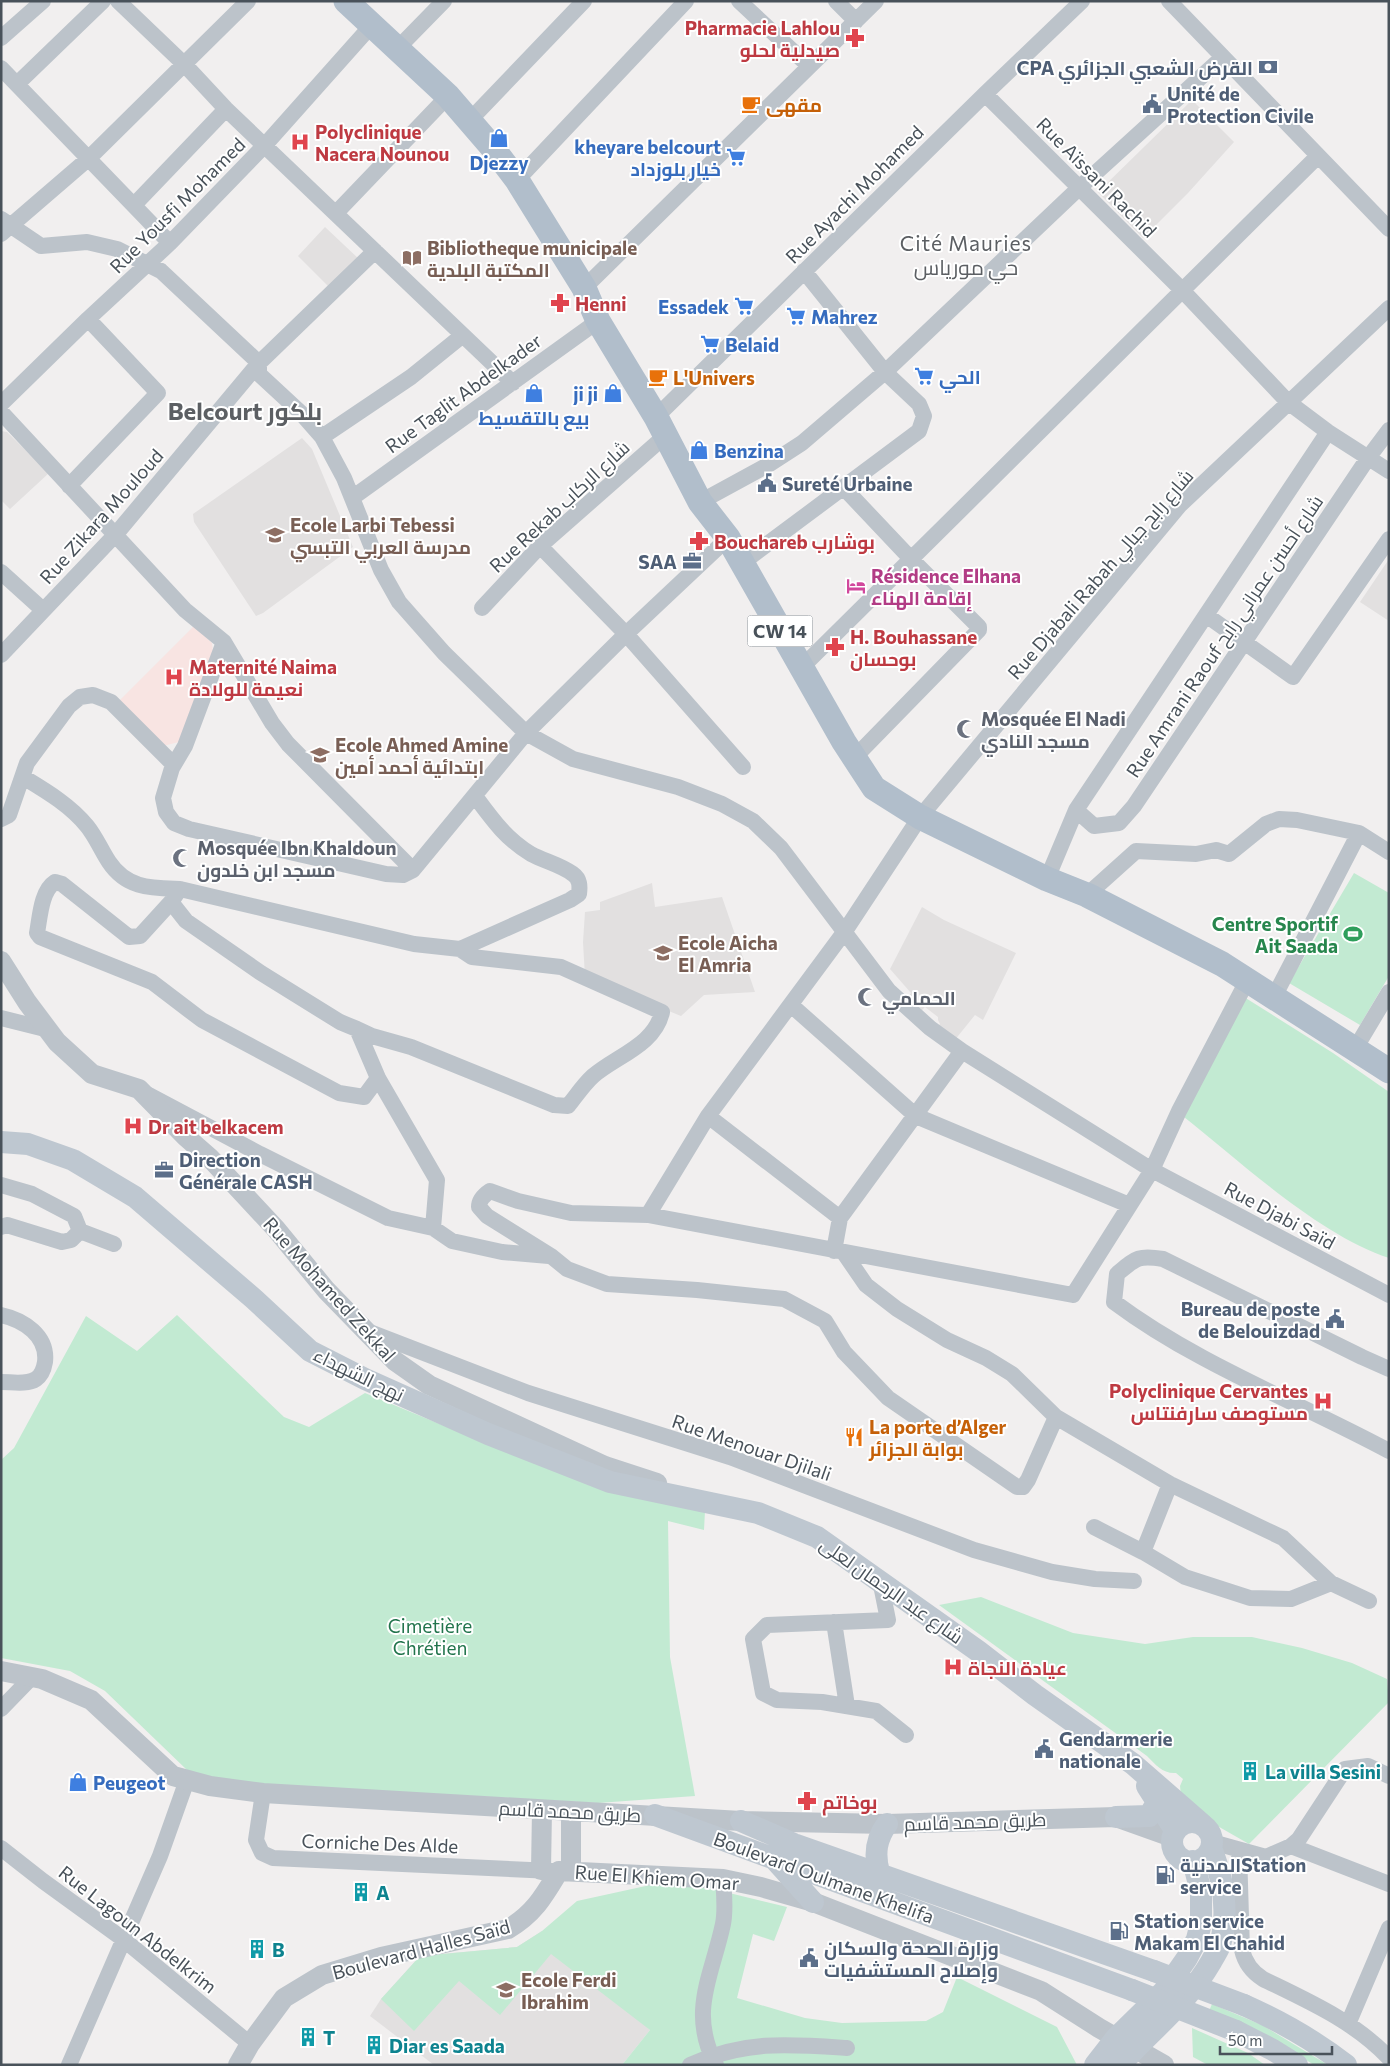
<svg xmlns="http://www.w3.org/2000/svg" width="1390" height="2066" font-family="Commissioner,Cairo,sans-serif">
<rect width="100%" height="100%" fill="#f1efef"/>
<path fill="#e2e0e0" d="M1192,100L1234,142L1188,193L1143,238L1098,192Z
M325,227L360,260L332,290L298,256Z
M1,431L7,432L49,473L10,509L1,500Z
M302,438L312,449L353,547L263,613L256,616L194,522L193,514Z
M1389,559V621L1360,602Z
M652,883L655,907L722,897L755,992L704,995L681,1016L585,977L583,942L585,912L600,910V902Z
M922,907L944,920L1016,953L983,1020L975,1015L954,1041L937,1027L940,1024L938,1020V1017L925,1007L920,1012L906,999L911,993L890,969Z
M542,1931L650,2030L622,2065H434L370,2016L381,1999L420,1956L517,1947Z"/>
<path fill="#f8e4e2" d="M194,626L212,643L213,652L183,741L163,746L118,702Z"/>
<path fill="#c2ead2" d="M1354,873L1389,893V976L1360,1025L1289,983Z
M1244,997L1333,1053L1389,1092V1258C1319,1235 1242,1163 1184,1117Z
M177,1315L284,1417L309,1427L365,1393L500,1449L705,1511L704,1530L668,1521L670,1657L695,1796L598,1803L224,1782L187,1770L105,1691L70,1671L1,1658V1460L14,1448L86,1316L137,1351Z
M981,1597L1073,1633L1145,1644L1193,1637H1252L1302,1648L1352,1663L1387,1679L1389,1702L1249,1844L1207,1820L1181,1795L1180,1786L1183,1779L1176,1773C1163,1774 1156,1765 1147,1756L939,1605Z
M664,1882L713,1889L787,1907L774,1941L753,1934L737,1998L805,2018L842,2023L926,2021L943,2012L957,1977L1057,2027L1077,2065H622L650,2030L551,1954L500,2015L459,1981L414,2031L381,1999L420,1956L517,1947L542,1931L577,1901Z
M1212,2004L1262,2025L1328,2065H1314L1283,2045L1209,2011Z
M1192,2028L1248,2053L1265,2065H1208L1193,2057Z"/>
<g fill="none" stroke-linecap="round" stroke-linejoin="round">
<path stroke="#bcc3ca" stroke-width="16" d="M118,1L185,65L226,109L513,383
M739,1L809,66
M836,1L856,21
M1169,1L1389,229
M1,38L43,1
M397,49L444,1
M1,68L170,243
M17,84L103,1
M985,94L1181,289L1288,402L1328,432L1389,471
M469,121L584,1
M517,180L686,1
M134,205L226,109
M336,213L448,96
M1,219L41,246L87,242L117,249L161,271L259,363V374L300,412L322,437L344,478L381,570L399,602L444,653L526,733L573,759L678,787L722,804L753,821L781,848L889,991L930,1028L962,1051L1152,1170L1389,1295
M1,234L88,159L248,1
M584,288L876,1
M1,404L88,319L170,243L265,145L371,26
M1,412L185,610L224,642L272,723L288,744L413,870
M656,417L985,94L1082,1
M322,437L411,377L463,335
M69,486L158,393L88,319
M843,487L912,560L979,627V630L854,758
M352,498L598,321
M700,502L768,465L802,443L885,372L1079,188L1223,57
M540,546L626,634L743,767
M742,563L919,431L924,416L919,404L885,372L804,271
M1,572L43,610
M482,608L540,546L665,436
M1206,615L1293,677L1389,539
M224,642L185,746L172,768L163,798L166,812L174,823L189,829L386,874L403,875L413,870L526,733L626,634L728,538
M1,655L116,534L259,363L375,251
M801,668L1317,157
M23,777C46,791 70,805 87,826C96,837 101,850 109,862C127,889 152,888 180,889L414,944L460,949L570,900L579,894C580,886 580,879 573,874C561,865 544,861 531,854C506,839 492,819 475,796
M1076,810L1094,826L1119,823L1134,806L1368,458L1389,430
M1,819L9,815L27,763L69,706L80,697L93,695L111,702L173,764
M1047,879L1076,810L1328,432
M1087,895L1136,851L1196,854L1216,850L1229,854L1266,824L1279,819L1297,820L1359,833L1389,852
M171,902L140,936L129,937L62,884L55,882C41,891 40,917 37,933L40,937L152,982L202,1020L339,1093L364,1097L378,1078
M1274,997L1359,833
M791,1005L916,1116L1129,1205
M1,1018L49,1030
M357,1029L372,1036L411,1047L554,1105L568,1106C576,1096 584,1084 593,1076C616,1056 655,1045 662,1012L561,967L472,957L460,949
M1355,1049L1389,992
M149,1095L260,1154L388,1218L433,1228L437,1180L378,1078L357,1029L340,1022L261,973L186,921L171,902L180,889
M708,1116L840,1218
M1,1185L32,1194L74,1216L80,1231L71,1240L62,1242L7,1225L1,1227
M648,1215L708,1116L845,931L920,817L1180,505L1389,308
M433,1228L452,1241L502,1252L549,1256
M80,1231L114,1244
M834,1251L840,1218L962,1051
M844,1253L866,1285L897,1309L947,1340L986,1358L1012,1374L1056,1417L1028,1480L1023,1487H1017L888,1398L844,1352L825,1321L784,1299L697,1290L607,1284L567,1269L551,1256L487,1216L479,1207C479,1200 484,1195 490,1191L518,1201L571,1213L648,1215L1073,1295L1152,1170L1179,1111L1247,981
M1,1315C24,1320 48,1336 45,1362C44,1368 42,1375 36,1379C27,1385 12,1382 1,1382
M367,1331L528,1393L730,1457L974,1550L1052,1572L1095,1579L1134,1581
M1389,1369L1362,1357L1163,1259C1138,1255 1136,1258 1117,1274L1114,1302C1197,1364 1298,1402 1389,1451
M1056,1417L1170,1484L1283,1538L1331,1583L1369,1601
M1094,1527L1143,1552L1185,1577L1250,1598L1291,1599L1331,1583
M1143,1552L1170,1484
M880,1580L888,1620L767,1625L753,1639L763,1693L777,1700L822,1702L876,1711L906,1735
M834,1622L847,1706
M1,1709L32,1677
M263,1793L256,1840L262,1853L273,1858L552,1871
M1212,1842L1266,1857L1291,1846L1299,1839L1345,1769L1368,1766L1389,1776
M1291,1846L1389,1884
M1,1848L43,1881L123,1939L250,2044
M1239,1851L1242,1950C1245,1963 1252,1972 1263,1979C1308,2001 1354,2021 1389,2058
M1348,2024L1389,1928
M69,2065L160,1856L187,1780
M690,2065C745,2040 789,2044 847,2048
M716,2065C688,2012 712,1976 723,1924C726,1909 724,1894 723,1879"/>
<path stroke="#bcc3ca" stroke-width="20" d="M1,961L27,1002L57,1042L92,1074L139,1089L186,1137L210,1158L276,1229L326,1290L395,1361L429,1385L605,1466L657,1483
M1,1671L42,1679L91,1700L173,1776L210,1786L263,1793L741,1821L887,1824L1116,1817L1172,1837
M571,1812V1871
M541,1870L542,1810
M238,2065L250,2044L284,1998L322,1975L381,1957L508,1929C534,1914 544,1896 559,1871L723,1879L761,1887L813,1902L1041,1991L1099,2028L1164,2065"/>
<path stroke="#bec7d0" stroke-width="22" d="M1,1142L28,1144L73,1160L135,1197L254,1299L310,1351L365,1379L488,1434L610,1482L758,1513L817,1537L978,1651L1035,1695L1133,1764L1203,1825
M1147,1786L1175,1830
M655,1815L1132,1990
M1116,1817L1149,1816L1158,1801
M741,1821L794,1844L1154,1971
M1172 1842a20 20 0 1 1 40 0a20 20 0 1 1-40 0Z
M776,1861L813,1902
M879,1872C874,1854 876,1839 887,1824
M1244,2005C1282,2022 1314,2040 1346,2065
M1236,2031L1273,2050L1297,2065
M1095,2065L1116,2038L1164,1991L1187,1958L1197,1939L1201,1923V1892L1193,1861
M1120,2065C1151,2031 1188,2002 1211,1962C1214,1956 1218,1951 1220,1945C1229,1913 1223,1878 1211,1848"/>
<path stroke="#b1becb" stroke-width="25" d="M346,1L448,96L492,147L517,180L584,288L598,321L656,417L700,502L728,538L844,742L874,788L920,817L1047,879L1087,895L1222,964L1389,1071"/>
<path stroke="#bec7d0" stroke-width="22" d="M1154,1971L1244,2005
M1132,1990L1236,2031"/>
</g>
<defs>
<g id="pharmacy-bare" transform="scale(1.5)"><path d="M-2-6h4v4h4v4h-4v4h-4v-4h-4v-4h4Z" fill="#e0444e" stroke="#fff" stroke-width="2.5" paint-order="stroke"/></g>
<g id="bank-bare" transform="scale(1.5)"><path d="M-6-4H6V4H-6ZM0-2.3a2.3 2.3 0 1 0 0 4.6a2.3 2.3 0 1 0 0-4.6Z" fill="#5c6f8a" stroke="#fff" stroke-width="2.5" paint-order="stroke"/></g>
<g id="cafe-bare" transform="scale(1.5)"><path d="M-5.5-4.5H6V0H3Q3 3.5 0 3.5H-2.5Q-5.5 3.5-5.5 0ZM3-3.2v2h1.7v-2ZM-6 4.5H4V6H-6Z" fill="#e8710a" stroke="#fff" stroke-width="2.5" paint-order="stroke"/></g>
<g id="civic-bare" transform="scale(1.5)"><path d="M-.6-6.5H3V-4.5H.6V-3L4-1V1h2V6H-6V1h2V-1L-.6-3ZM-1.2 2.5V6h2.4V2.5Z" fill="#5c6f8a" stroke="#fff" stroke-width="2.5" paint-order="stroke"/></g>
<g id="shop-bare" transform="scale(1.5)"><path d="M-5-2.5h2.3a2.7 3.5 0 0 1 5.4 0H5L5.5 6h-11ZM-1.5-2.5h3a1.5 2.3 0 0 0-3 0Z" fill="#3f7fe0" stroke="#fff" stroke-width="2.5" paint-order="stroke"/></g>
<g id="hospital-bare" transform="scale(1.5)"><path d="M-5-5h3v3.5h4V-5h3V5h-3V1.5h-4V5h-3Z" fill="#e0444e" stroke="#fff" stroke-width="2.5" paint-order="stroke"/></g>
<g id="supermarket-bare" transform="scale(1.5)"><path d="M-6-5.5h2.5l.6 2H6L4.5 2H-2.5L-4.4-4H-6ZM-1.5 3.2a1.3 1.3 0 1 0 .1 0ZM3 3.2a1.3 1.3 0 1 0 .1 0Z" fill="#3f7fe0" stroke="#fff" stroke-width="2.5" paint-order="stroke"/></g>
<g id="library-bare" transform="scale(1.5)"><path d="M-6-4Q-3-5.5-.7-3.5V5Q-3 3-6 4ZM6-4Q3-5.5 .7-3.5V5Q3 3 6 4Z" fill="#8d6e63" stroke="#fff" stroke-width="2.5" paint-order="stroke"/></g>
<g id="school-bare" transform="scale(1.5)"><path d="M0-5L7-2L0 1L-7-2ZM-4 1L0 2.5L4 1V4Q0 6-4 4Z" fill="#8d6e63" stroke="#fff" stroke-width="2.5" paint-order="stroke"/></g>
<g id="office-bare" transform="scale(1.5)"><path d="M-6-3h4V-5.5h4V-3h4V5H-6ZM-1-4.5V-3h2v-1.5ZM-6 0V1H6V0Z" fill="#5c6f8a" stroke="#fff" stroke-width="2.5" paint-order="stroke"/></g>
<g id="hotel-bare" transform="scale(1.5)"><path d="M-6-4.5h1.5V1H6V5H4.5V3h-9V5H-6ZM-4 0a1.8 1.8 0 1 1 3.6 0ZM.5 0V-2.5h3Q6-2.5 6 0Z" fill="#d1479c" stroke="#fff" stroke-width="2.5" paint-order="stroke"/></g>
<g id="mosque-bare" transform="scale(1.5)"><path d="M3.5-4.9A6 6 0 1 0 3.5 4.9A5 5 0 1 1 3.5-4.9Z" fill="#6b7280" stroke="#fff" stroke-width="2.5" paint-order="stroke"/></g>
<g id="stadium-bare" transform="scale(1.5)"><path d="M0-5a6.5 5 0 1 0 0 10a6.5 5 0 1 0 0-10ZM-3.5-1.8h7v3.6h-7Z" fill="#2e9e5b" stroke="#fff" stroke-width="2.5" paint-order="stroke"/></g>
<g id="restaurant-bare" transform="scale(1.5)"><path d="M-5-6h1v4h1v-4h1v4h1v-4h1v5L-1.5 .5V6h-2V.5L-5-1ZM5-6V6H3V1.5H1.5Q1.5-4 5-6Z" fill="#e8710a" stroke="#fff" stroke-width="2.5" paint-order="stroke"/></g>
<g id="building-bare" transform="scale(1.5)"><path d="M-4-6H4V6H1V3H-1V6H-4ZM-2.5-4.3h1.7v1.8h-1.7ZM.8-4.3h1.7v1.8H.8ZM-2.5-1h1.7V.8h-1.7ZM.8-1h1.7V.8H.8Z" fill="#0f9aa8" stroke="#fff" stroke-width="2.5" paint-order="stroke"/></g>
<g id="fuel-bare" transform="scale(1.5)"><path d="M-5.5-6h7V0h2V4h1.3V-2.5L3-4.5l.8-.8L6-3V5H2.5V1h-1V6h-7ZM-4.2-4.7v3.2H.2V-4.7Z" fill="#5c6f8a" stroke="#fff" stroke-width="2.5" paint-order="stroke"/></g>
</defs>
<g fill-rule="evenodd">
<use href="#pharmacy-bare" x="855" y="38"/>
<use href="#bank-bare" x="1268" y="67"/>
<use href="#cafe-bare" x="751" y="104"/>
<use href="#civic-bare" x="1152" y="104"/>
<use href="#shop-bare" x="499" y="138"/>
<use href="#hospital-bare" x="300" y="142"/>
<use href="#supermarket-bare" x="736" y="157"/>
<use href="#library-bare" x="412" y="258"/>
<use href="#pharmacy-bare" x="560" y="303"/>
<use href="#supermarket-bare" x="744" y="306"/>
<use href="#supermarket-bare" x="796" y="316"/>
<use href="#supermarket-bare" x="710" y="344"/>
<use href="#supermarket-bare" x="924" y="376"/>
<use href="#cafe-bare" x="658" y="377"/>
<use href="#shop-bare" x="534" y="393"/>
<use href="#shop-bare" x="613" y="393"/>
<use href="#shop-bare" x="699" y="450"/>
<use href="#civic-bare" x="767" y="483"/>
<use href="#school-bare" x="275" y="535"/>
<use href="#pharmacy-bare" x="699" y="541"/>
<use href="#office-bare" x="692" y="561"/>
<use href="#hotel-bare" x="856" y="586"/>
<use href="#pharmacy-bare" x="835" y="647"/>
<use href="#hospital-bare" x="174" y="677"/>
<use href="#mosque-bare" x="966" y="729"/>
<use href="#school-bare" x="320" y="755"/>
<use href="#mosque-bare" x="182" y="858"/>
<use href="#stadium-bare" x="1353" y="934"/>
<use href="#school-bare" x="663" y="953"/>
<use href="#mosque-bare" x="867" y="997"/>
<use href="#hospital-bare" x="133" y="1126"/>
<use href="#office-bare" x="164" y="1170"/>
<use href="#civic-bare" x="1335" y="1319"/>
<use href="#hospital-bare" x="1323" y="1401"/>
<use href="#restaurant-bare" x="854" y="1437"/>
<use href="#hospital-bare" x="953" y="1667"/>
<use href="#civic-bare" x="1044" y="1749"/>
<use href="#building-bare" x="1250" y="1771"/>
<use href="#shop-bare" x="78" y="1782"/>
<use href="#pharmacy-bare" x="807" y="1801"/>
<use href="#fuel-bare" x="1165" y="1875"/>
<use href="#building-bare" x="361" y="1892"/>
<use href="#fuel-bare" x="1119" y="1931"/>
<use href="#building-bare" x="257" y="1949"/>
<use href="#civic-bare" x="809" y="1958"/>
<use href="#school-bare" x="506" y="1990"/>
<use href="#building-bare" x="308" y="2037"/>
<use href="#building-bare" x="374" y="2045"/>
</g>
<g text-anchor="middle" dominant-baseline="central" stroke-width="4" stroke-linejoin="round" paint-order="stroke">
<rect fill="#fff" stroke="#80868c" stroke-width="1" x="747.5" y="615.5" width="65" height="31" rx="4"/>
<g font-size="18" font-weight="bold" fill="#49525a">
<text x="780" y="631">CW 14</text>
</g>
<g font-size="19" font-weight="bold" fill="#be3a42" stroke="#fff" text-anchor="start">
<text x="840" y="27" text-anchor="end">Pharmacie Lahlou<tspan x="840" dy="22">صيدلية لحلو</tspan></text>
<text x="315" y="131">Polyclinique<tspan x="315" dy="22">Nacera Nounou</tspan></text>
<text x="575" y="303">Henni</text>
<text x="714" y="541">Bouchareb بوشارب</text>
<text x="850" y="636">H. Bouhassane<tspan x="850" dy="22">بوحسان</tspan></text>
<text x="189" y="666">Maternité Naima<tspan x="189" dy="22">نعيمة للولادة</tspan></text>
<text x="148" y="1126">Dr ait belkacem</text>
<text x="1308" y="1390" text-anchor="end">Polyclinique Cervantes<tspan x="1308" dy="22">مستوصف سارفنتاس</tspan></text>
<text x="968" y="1667">عيادة النجاة</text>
<text x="822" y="1801">بوخاتم</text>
</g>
<g font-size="19" font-weight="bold" fill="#4e5e75" stroke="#fff" text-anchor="start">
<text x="1253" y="67" text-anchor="end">CPA القرض الشعبي الجزائري</text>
<text x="1167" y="93">Unité de<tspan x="1167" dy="22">Protection Civile</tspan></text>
<text x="782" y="483">Sureté Urbaine</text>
<text x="677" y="561" text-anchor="end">SAA</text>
<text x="179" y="1159">Direction<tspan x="179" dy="22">Générale CASH</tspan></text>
<text x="1320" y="1308" text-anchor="end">Bureau de poste<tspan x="1320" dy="22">de Belouizdad</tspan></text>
<text x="1059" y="1738">Gendarmerie<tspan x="1059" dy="22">nationale</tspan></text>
<text x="1180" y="1864">المدنيةStation<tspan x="1180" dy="22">service</tspan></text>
<text x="1134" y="1920">Station service<tspan x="1134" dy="22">Makam El Chahid</tspan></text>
<text x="824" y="1947">وزارة الصحة والسكان<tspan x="824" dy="22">وإصلاح المستشفيات</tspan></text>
</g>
<g font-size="19" font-weight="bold" fill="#c56008" stroke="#fff" text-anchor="start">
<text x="766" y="104">مقهى</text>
<text x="673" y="377">L'Univers</text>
<text x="869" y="1426">La porte d’Alger<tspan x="869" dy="22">بوابة الجزائر</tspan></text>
</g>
<g font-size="19" font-weight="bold" fill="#366cbe" stroke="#fff" text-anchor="start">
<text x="721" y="146" text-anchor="end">kheyare belcourt<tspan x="721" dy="22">خيار بلوزداد</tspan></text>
<text x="499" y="162" text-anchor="middle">Djezzy</text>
<text x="729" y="306" text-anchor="end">Essadek</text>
<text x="811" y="316">Mahrez</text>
<text x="725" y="344">Belaid</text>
<text x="939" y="376">الحي</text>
<text x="598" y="393" text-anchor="end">ji ji</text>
<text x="534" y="417" text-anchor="middle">بيع بالتقسيط</text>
<text x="714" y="450">Benzina</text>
<text x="93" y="1782">Peugeot</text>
</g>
<g font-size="19" fill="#49525a" stroke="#fff">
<text transform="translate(1097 177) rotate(45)">Rue Aïssani Rachid</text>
<text transform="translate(854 194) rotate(-45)">Rue Ayachi Mohamed</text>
<text transform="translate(177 205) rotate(-45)">Rue Yousfi Mohamed</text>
<text transform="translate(463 393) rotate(-36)">Rue Taglit Abdelkader</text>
<text transform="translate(559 506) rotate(-43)">Rue Rekab شارع الركاب</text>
<text transform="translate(101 516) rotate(-48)">Rue Zikara Mouloud</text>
<text transform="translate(1100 574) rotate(-49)">Rue Djabali Rabah شارع رابح جبالي</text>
<text transform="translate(1224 636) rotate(-56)">Rue Amrani Raouf شارع أحسن عمراني رابح</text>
<text transform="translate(1280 1215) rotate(28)">Rue Djabi Saïd</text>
<text transform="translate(330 1289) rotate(48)">Rue Mohamed Zekkal</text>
<text transform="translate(359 1374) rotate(26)">نهج الشهداء</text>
<text transform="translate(752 1447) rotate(19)">Rue Menouar Djilali</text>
<text transform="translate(892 1590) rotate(35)">شارع عبد الرحمان لعلى</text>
<text transform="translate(570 1811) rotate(3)">طريق محمد قاسم</text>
<text transform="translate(975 1821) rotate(-2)">طريق محمد قاسم</text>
<text transform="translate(380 1843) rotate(2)">Corniche Des Alde</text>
<text transform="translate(657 1877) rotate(4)">Rue El Khiem Omar</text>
<text transform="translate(824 1877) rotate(20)">Boulevard Oulmane Khelifa</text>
<text transform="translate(138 1929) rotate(38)">Rue Lagoun Abdelkrim</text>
<text transform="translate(421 1949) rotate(-15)">Boulevard Halles Saïd</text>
</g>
<g font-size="19" font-weight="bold" fill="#785e54" stroke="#fff" text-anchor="start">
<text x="427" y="247">Bibliotheque municipale<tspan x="427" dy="22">المكتبة البلدية</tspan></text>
<text x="290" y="524">Ecole Larbi Tebessi<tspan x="290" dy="22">مدرسة العربي التبسي</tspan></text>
<text x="335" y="744">Ecole Ahmed Amine<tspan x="335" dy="22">ابتدائية أحمد أمين</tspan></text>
<text x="678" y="942">Ecole Aicha<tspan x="678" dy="22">El Amria</tspan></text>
<text x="521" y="1979">Ecole Ferdi<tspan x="521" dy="22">Ibrahim</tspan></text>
</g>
<g font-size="19" font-weight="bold" fill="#b23c85" stroke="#fff" text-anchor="start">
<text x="871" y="575">Résidence Elhana<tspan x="871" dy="22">إقامة الهناء</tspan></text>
</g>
<g font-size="19" font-weight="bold" fill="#5b616d" stroke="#fff" text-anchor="start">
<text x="981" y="718">Mosquée El Nadi<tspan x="981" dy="22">مسجد النادي</tspan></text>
<text x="197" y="847">Mosquée Ibn Khaldoun<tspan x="197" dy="22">مسجد ابن خلدون</tspan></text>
<text x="882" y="997">الحمامي</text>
</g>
<g font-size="19" font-weight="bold" fill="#27864d" stroke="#fff" text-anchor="end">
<text x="1338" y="923">Centre Sportif<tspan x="1338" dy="22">Ait Saada</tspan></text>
</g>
<g font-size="19" fill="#21744c" stroke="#fff">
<text x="430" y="1625">Cimetière<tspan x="430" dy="22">Chrétien</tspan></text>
</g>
<g font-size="19" font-weight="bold" fill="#0d838f" stroke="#fff" text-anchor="start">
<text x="1265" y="1771">La villa Sesini</text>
<text x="376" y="1892">A</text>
<text x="272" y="1949">B</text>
<text x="323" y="2037">T</text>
<text x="389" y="2045">Diar es Saada</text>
</g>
<g font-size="21" letter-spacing="1" fill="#5c5f63" stroke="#fff">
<text x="966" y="242">Cité Mauries<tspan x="966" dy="24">حي مورياس</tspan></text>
</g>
<g font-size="24" font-weight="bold" fill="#5c5f63" stroke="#fff">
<text x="245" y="410">Belcourt بلكور</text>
</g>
</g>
<rect width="1390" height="2066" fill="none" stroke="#49525a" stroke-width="5"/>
<path d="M1220 2046v8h112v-8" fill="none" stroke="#49525a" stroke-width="2.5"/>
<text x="1228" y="2046" font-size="15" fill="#49525a" stroke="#ffffff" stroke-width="4" paint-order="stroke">50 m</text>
</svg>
